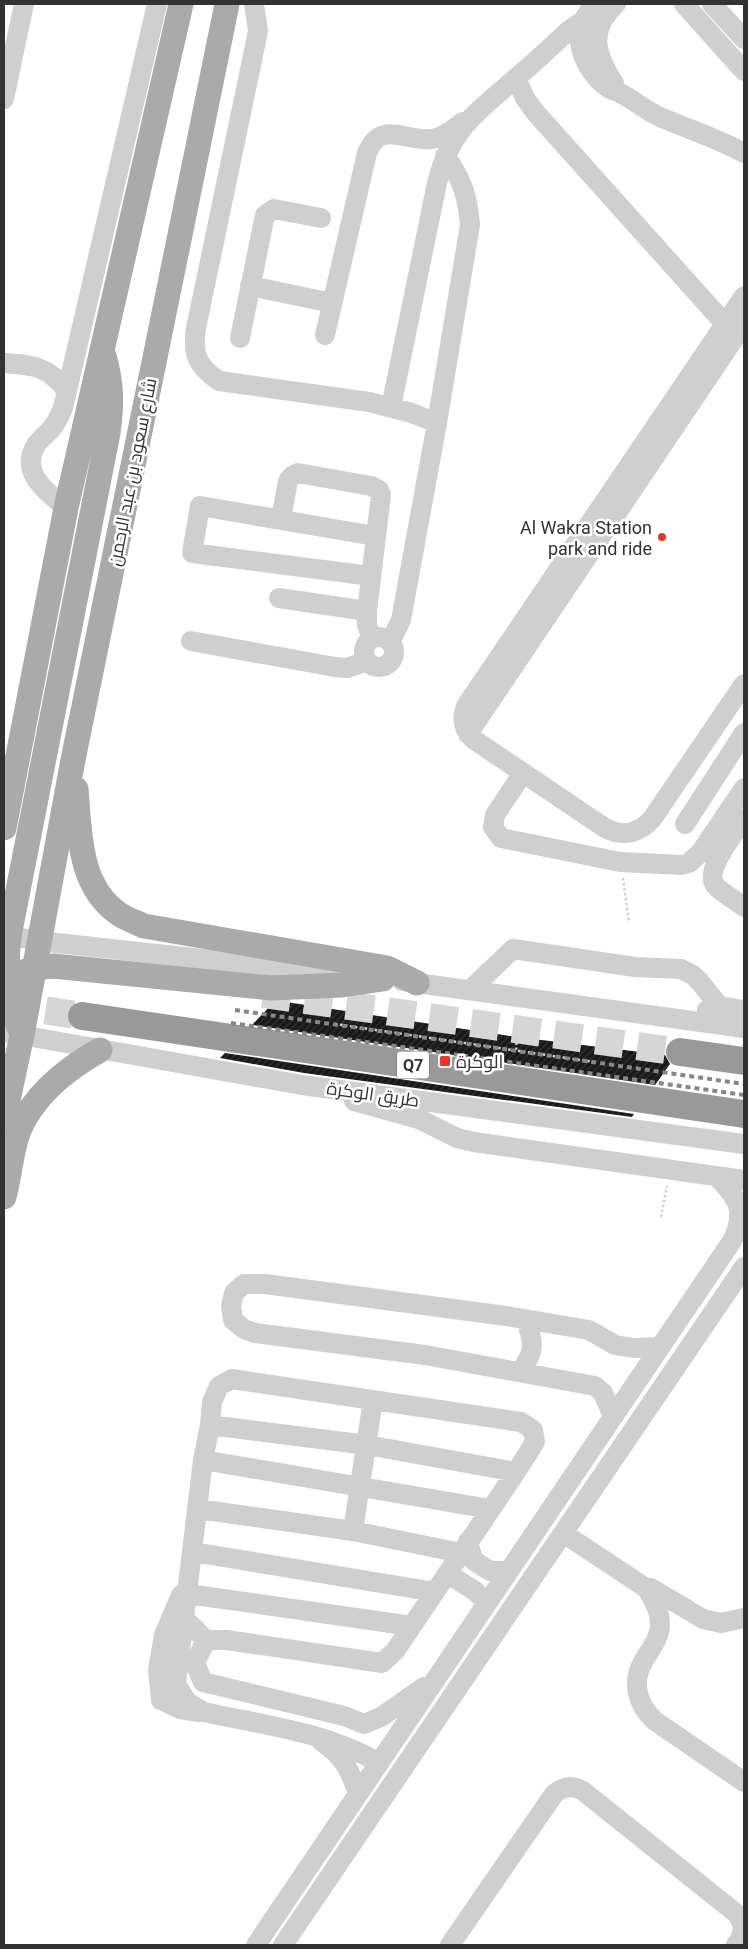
<svg xmlns="http://www.w3.org/2000/svg" width="748" height="1949" font-family="Roboto,Cairo,sans-serif">
<defs>
<pattern id="building-hatch" width="6" height="6" patternUnits="userSpaceOnUse" patternTransform="scale(1.25)"><rect width="6" height="6" fill="#191919"/><path d="M-1 1l2-2M0 6l6-6M5 7l2-2" fill="none" stroke="#323232"/></pattern>
</defs>
<rect width="100%" height="100%" fill="#fff"/>
<path fill="url(#building-hatch)" d="M274,1002H286L517,1037L665,1055L670,1064L655,1085L252,1025Z
M225,1053L634,1114L632,1117L304,1073L220,1058Z"/>
<g fill="none" stroke-linecap="round" stroke-linejoin="round">
<path stroke="#d6d6d6" stroke-width="28" stroke-dasharray="28 14" stroke-linecap="butt" d="M263,994L680,1052
M4,1004L82,1016"/>
<path stroke="#cfcfcf" stroke-width="2.5" stroke-dasharray="2.5 2.5" stroke-linecap="butt" d="M623,878L629,923
M335,1024L594,1062
M516,1050L517,1037
M661,1217L667,1186"/>
<path stroke="#cfcfcf" stroke-width="20" d="M254,4L258,31L255,46L196,328C192,354 197,366 219,381L369,402L412,413L437,423
M596,4C585,14 579,27 580,42C582,59 594,80 610,89C613,91 617,91 620,93C634,100 645,110 660,117C688,129 717,138 744,153
M684,4L744,71
M712,4L744,39
M516,78L525,98L535,112L725,324
M614,83C595,54 588,30 616,4
M4,99L24,4
M250,286L332,303
M744,296L466,706C461,719 463,729 473,739L605,828C623,837 638,834 652,819L744,684
M325,335L367,153C381,119 405,142 432,139C444,137 453,129 463,122
M240,338L265,215L274,209L321,218
M4,363C33,365 48,366 67,391
M391,407L437,183C451,128 476,113 516,78C534,63 551,47 568,31L584,20
M66,508C47,492 19,473 36,445C40,439 47,434 52,428C57,422 60,415 63,408L157,4
M281,519L288,481L292,476L298,473L371,486L379,490L381,495L367,611V625L372,638
M371,576L192,553L200,506L375,536
M279,598L367,611
M364 652a15 15 0 1 1 30 0a15 15 0 1 1-30 0Z
M191,641L335,667L347,668L367,661
M390,642L401,620L437,423L470,225C468,198 462,178 445,156
M468,734L744,324
M523,773L495,815L493,827L501,838L620,862L682,865L689,863L700,853L744,788
M744,819C735,833 704,869 715,885C720,892 737,901 744,907
M685,824L744,733
M4,935L39,941L358,976
M402,981L744,1028
M470,990L513,949L635,967L681,969L693,975L700,982L719,1006
M707,1010L719,1006L744,1010
M4,1032L302,1085L744,1144
M354,1101L419,1119L457,1138L474,1142L744,1180
M520,1371C536,1352 534,1341 525,1319
M613,1416L603,1393L595,1386L425,1355L255,1333L244,1329L233,1320L231,1306L234,1293L244,1284H265L506,1316L589,1330L615,1345L633,1348L660,1347
M210,1425L367,1445L516,1472
M203,1460L490,1509
M198,1509L353,1531L373,1400
M353,1531L461,1553
M563,1533L649,1590
M468,1541L473,1560L490,1571H509
M193,1552L435,1592
M448,1574L475,1591L487,1603
M188,1594L412,1626
M181,1595L164,1635L158,1670L161,1700L180,1709L199,1712
M744,1618L721,1623L703,1619L651,1588L649,1592C654,1602 660,1611 660,1624C660,1639 650,1649 643,1662C631,1683 638,1706 655,1721L744,1782
M185,1619L206,1640H227L382,1663L395,1651L516,1472L535,1442L533,1430L521,1422L232,1379L219,1386L212,1402L210,1425L203,1460L176,1684L187,1702L204,1712C262,1725 328,1732 379,1763
M206,1640L195,1663L203,1682L344,1716L364,1724L381,1717L424,1687
M321,1741C343,1756 350,1769 358,1794
M256,1945L732,1241C747,1211 738,1198 716,1176
M283,1945L744,1267
M450,1945L554,1794C564,1786 573,1785 583,1791L737,1914C745,1925 744,1934 736,1945"/>
<path stroke="#aaa" stroke-width="25" d="M76,789C80,833 78,886 119,914C126,919 136,922 144,926L387,968L417,983
M4,828L66,508L181,4
M21,973L34,968L53,966L271,988L342,985L383,979
M21,1032C8,1001 5,970 9,936L108,433C112,404 112,384 104,356
M4,1119L22,1035L73,760L227,4
M4,1197C10,1175 11,1151 19,1130C34,1095 68,1068 100,1050"/>
<path stroke="#999" stroke-width="28" d="M82,1016L744,1114
M680,1052L744,1061"/>
<path stroke="#878787" stroke-width="4" stroke-dasharray="5 4" stroke-linecap="butt" d="M235,1010L744,1084
M231,1023L744,1095"/>
</g>
<g fill="#f1332c" stroke="#fff" stroke-width="2">
<circle cx="662" cy="537" r="5"/>
<rect x="439" y="1055" width="12" height="12" rx="2.5"/>
</g>
<g text-anchor="middle" dominant-baseline="central" stroke-width="5" stroke-linejoin="round" paint-order="stroke">
<rect fill="#fff" stroke="#707070" stroke-width="1" x="397" y="1051.5" width="32" height="27" rx="4"/>
<g font-size="16" font-weight="bold" fill="#323232">
<text x="413" y="1065">Q7</text>
</g>
<g font-size="18" fill="#323232" stroke="#fff">
<text transform="translate(132 472) rotate(-79)">شارع سعود بن عبد الرحمن</text>
<text transform="translate(373 1094) rotate(8)">طريق الوكرة</text>
</g>
<g font-size="18" fill="#323232" stroke="#fff" text-anchor="end">
<text x="652" y="527">Al Wakra Station<tspan x="652" dy="21">park and ride</tspan></text>
<text x="456" y="1061" text-anchor="start">الوكرة</text>
</g>
</g>
<rect width="748" height="1949" fill="none" stroke="#323232" stroke-width="10"/>
</svg>
